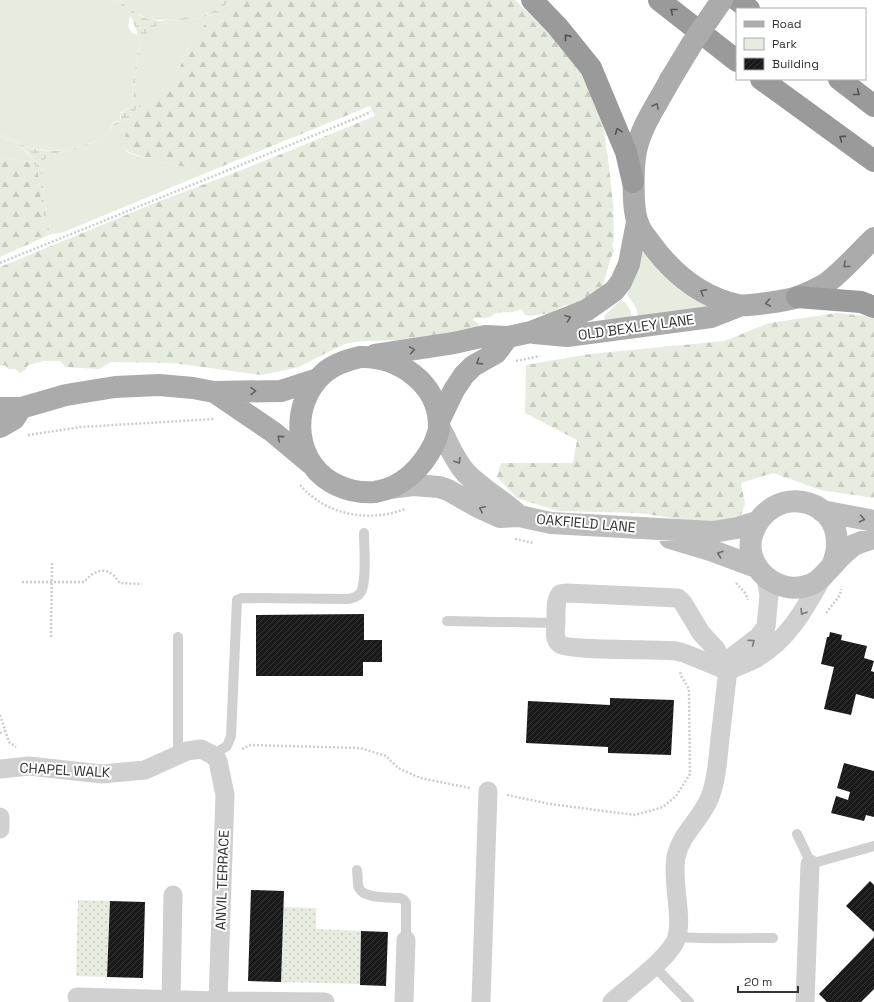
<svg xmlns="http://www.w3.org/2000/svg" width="874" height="1002" font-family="'Space Grotesk',sans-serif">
<defs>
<pattern id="forest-firs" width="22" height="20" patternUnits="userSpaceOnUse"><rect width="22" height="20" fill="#e6ecdf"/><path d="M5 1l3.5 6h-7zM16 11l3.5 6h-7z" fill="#c6cbc0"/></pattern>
<pattern id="wetland-marsh" width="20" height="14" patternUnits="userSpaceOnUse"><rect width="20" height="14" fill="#e6ecdf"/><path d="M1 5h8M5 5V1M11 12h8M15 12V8" fill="none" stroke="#c6cbc0"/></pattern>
<pattern id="garden-dots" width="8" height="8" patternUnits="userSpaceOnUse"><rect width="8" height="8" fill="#e6ecdf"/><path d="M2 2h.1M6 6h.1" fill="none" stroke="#c6cbc0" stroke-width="1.8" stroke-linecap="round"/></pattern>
<pattern id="building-hatch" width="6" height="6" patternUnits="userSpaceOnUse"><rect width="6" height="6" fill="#1a1a1a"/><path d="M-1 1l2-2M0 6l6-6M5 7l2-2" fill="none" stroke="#333"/></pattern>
</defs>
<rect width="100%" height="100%" fill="#fff"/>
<path fill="#e6ecdf" d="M0,0H113L124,8L130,16L128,27L132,33L139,35L140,40L132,87L134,102L130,107L120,113V121L114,122C111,125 110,130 107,133C101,140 91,143 83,145C50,155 28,151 0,132Z
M118,0H224C222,3 220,7 217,10C208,16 159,22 150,19C138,16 128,7 118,0Z
M229,0H237L223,21L219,23H206L192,42L178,71V82L165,87L154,98L139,106L123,142V146L128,153L151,160L195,169L197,170L201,175L64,232L52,234L47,217L44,201L42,162L51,154L73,150L102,140L108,136L116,125L128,119L136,109L140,99L137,98L134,89L140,46L143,38L151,28L170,21L200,18L215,14L220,12Z
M0,136C14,145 27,148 35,163L0,158Z
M643,251H645L663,274L673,283L707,305V307L638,316L636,308L627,294Z
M621,300C627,302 631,311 632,317L605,320L604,316Z"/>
<path fill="url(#forest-firs)" d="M237,0H515L586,68L603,123L609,167L613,204L614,240L612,245L614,251L610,260L603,286L589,297L573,305H566L550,313L530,316L525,315L522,310H519C511,314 504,311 496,313C494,314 492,316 490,317C485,319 479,318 474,318L473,320L479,324L477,328L408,340L360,341L345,344L330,351L299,367L262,375L173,363L111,362L99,369L65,367L60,361H44L28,365L25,370L20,373L15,369H8L5,365L0,366V267L155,203L239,171L375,116L370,106L201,175L195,169L151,160L128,152L123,146V140L140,104C153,101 154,95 163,88C167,85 173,84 178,82V71L192,42L206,23H219L223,21Z
M0,158L35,163L38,172L45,223L49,235L0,257Z
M837,313L874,317V498L821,490L773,473L741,483L745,504L741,515L712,524L639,513L558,511L517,498L497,477L501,463H573L577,440L525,413L526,365L590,354L724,341L769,323Z"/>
<path fill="url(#wetland-marsh)" d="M113,0H118L142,17L149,19L160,21L206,14L217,10L224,0H229L220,12L215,14L200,18L170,21L151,28L143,38L140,46L134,89L137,98L141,99L136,109L128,119L116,125L108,136L102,140L73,150L51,154L42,162L44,201L47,217L52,234L49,235L45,223L41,204L38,172L31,156L26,151L0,136V132C27,150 44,155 76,147C83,145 91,144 97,140C100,138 105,136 107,133C113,127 110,124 120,121L121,117L120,114L130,107L134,102L132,87L140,40L132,19L124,8Z"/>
<path fill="url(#garden-dots)" d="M78,900L110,901L107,977L76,976Z
M283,907L316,908V929L361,931L360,984L281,982Z"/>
<path fill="url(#building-hatch)" d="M364,614V640H382V662H363V676H256V615Z
M830,632L842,635L841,640L867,646L864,658L874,661L871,671L874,672V699L856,694L851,715L824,709L834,667L821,664L827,637H829Z
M610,698L674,700L671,755L608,753V747L526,743L528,701L610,705Z
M844,763L874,771V817L866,815L864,821L831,813L836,796L848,800L850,792L837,788Z
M870,881L874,885V932L846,906Z
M251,890L284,891L281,982L248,981Z
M110,901L145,902L143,978L107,977Z
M361,931L388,932L386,986L360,985Z
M874,937V989L861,1002H827L819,994Z"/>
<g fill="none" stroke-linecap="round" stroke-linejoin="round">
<path stroke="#cdcdcd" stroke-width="2.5" stroke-dasharray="2 2" stroke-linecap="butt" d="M0,263L371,112
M516,361L540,356
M28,435L81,427L214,419
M300,485C326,515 368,523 405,509
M515,539L534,543
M22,582H84C91,574 101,566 112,574C115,576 117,580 120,583L142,584
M736,583L745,593L748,600
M826,613L840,595L841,589
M51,637L52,561
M0,715L9,742L16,747
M0,733L5,731
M242,749L250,745L360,748L386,756L398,768L420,778L470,788
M507,795L550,804L635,815L663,807L676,796L690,774L689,689L681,676L680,672"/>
<path stroke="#d0d0d0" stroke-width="10" d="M447,621L556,623
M178,755V637
M213,755L227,746L231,736L237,600L242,598L348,599C353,598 358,597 361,592C367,580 364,547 364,533
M797,834L808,857L810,864L874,846
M357,870C358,876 357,883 359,888C364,899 389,897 400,898L404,900L406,903V940
M677,937C709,939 741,938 773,938
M654,966L689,1002"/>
<path stroke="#d0d0d0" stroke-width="19" d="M567,593L678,598L683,603L701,633L715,648L728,671L684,653L676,651C658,649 568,651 560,644C553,639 556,628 556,621C556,613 555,601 560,594Z
M728,671C736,667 745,664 753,660C787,642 805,609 822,578
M0,769L29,766L102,774L145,770L187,751L201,749L213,755L218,761L225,795L218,1001L325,1002
M0,817V829
M77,997L218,1001
M171,999L173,895
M404,1002L406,940
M481,1002L488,791
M612,1002C629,987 665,961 675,942C685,921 671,883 676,857C681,833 701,820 710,797C717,778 718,758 720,738C723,715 725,693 728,671L733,656L758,637L766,627L769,595L766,578
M805,1002L810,864"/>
<path stroke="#bdbdbd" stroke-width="22" d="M439,427C448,442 454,460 466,473C482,490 503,500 519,516
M390,488L413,485L439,487L448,490L478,507L500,517L519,516L551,523L713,532L737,528L757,522
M822,511L874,521
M670,538L710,550L756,567
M832,566C835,558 838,551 837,542C836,495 771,485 753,532C740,566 779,599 812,584C821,580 825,573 832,566C838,559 846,551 854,545C860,542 868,540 874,538"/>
<path stroke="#ababab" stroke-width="22" d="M670,80C658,103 641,126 636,151C633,166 632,209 638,223C640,230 645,236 649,241C671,272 701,297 738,305C747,307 789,300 798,297C807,293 820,288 828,282C845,269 859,252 874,238
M534,333L567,336L711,317L739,306
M375,355L454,343L485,336L508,337L531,332L587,310L614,291L621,282L629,264L637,222
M360,357C398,356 438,383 439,424C440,431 436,438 434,444C422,468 402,488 375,492C363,493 350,491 339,486C293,467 288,404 324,373C334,364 347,360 360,357Z
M214,392L273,432L310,463
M0,408H21L66,395L115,387L159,385L193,388L214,392L281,391L318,379
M439,421L454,390L464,375L473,366L496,353L508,337
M0,427L14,419L21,408"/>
<path stroke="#9a9a9a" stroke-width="22" d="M532,0L557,26L591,68L626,152L633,182
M659,0L737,61
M737,0L749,9
M761,79L874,161
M839,79L874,106
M797,297L861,302L874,307"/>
<path stroke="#ababab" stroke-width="22" d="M670,80L693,42L722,0"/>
</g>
<defs><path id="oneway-chevron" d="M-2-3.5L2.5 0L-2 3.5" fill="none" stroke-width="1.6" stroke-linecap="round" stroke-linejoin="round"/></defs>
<g stroke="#525252">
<use href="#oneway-chevron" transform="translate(673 11) rotate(-141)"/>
<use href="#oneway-chevron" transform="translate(567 37) rotate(-129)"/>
<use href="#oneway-chevron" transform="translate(857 93) rotate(38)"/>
<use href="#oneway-chevron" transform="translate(618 131) rotate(-111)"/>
<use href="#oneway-chevron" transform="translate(842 138) rotate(-144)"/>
</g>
<g stroke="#636363">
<use href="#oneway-chevron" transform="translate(656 106) rotate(-60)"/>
<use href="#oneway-chevron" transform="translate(846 265) rotate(137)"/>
<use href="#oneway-chevron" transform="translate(703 292) rotate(-151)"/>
<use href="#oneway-chevron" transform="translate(768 303) rotate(170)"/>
<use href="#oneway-chevron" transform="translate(568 318) rotate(-21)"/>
<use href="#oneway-chevron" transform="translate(412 350) rotate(-8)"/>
<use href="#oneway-chevron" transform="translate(479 362) rotate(147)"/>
<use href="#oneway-chevron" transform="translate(253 391) rotate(-1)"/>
<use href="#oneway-chevron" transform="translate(280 438) rotate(-140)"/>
</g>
<g stroke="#6a6a6a">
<use href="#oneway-chevron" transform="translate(458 461) rotate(58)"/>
<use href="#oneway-chevron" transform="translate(482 509) rotate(-153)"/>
<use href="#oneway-chevron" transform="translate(862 519) rotate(12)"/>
<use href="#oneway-chevron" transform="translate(720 554) rotate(-161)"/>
</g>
<g stroke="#7a7a7a">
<use href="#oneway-chevron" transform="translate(803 612) rotate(122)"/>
<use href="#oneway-chevron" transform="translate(752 642) rotate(-37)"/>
</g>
<g text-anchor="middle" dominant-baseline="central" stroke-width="4" stroke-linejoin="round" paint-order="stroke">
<g font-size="14" fill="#333" stroke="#fff">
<text transform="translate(636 327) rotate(-8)">OLD BEXLEY LANE</text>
<text transform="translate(586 523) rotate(5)">OAKFIELD LANE</text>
<text transform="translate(65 770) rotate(3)">CHAPEL WALK</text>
<text transform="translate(222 880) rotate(-88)">ANVIL TERRACE</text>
</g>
</g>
<rect x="736" y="8" width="130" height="72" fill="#ffffff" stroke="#adadad"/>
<rect x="744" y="21" width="20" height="6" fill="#ababab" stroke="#adadad"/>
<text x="772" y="28" font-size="12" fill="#333333">Road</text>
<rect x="744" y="38" width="20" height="12" fill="#e6ecdf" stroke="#adadad"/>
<text x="772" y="48" font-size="12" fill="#333333">Park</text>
<rect x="744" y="58" width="20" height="12" fill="url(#building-hatch)" stroke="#adadad"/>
<text x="772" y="68" font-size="12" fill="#333333">Building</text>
<path d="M738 986v6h60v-6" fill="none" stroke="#333333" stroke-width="2"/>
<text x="744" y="986" font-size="12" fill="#333333" stroke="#ffffff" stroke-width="3" paint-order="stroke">20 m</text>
</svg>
